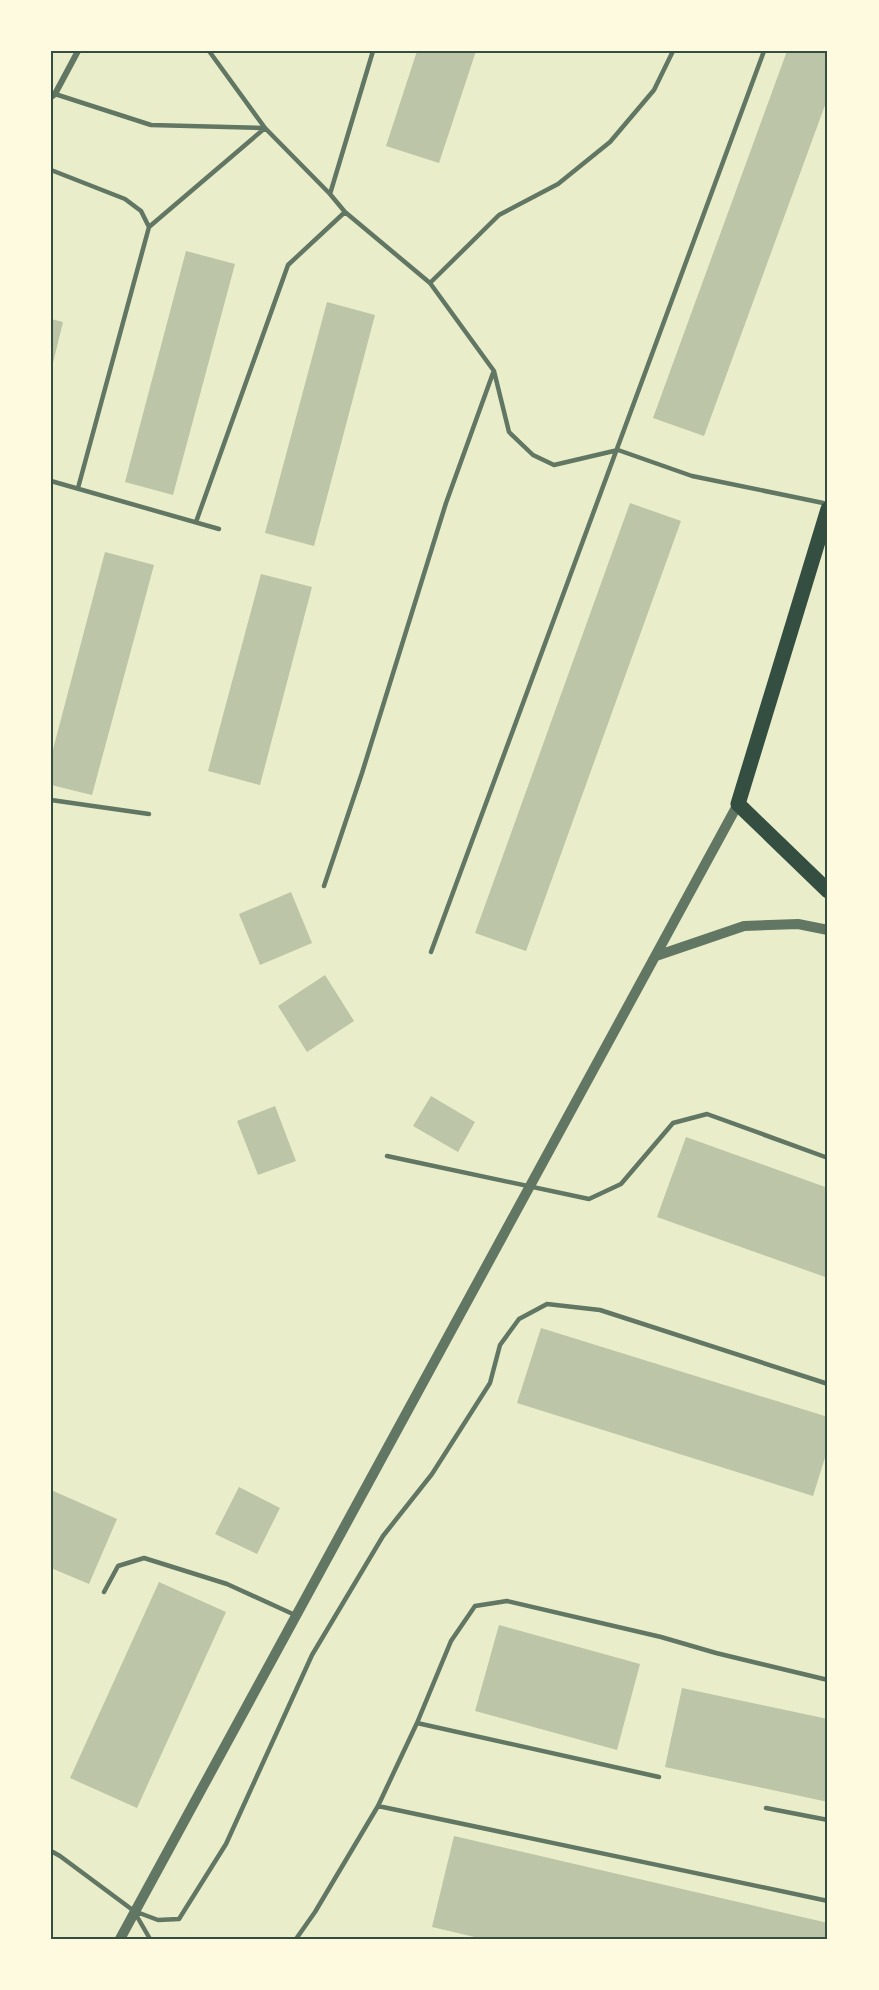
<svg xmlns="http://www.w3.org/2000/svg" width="879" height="1990" font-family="'Sofia Sans Condensed',sans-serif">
<rect width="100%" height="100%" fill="#e9edc9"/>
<path fill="#bcc5a7" d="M417,51H476L439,163L386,146Z
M787,51H828V97L704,436L653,418Z
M186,251L235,264L173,495L125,482Z
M327,302L375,315L314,546L265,533Z
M51,319L63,322L52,367H51Z
M630,503L681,521L526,951L475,933Z
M105,552L154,565L92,795L51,785V757Z
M261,574L312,587L260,785L208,771Z
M291,892L312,943L260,965L239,914Z
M325,975L354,1021L307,1052L278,1006Z
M431,1096L475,1122L458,1152L413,1126Z
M275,1106L296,1161L258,1175L237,1121Z
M686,1137L828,1188V1278L657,1217Z
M541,1328L828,1417V1448L813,1496L517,1403Z
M239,1487L280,1508L257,1554L215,1534Z
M51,1490L117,1519L89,1584L51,1568Z
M159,1582L226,1612L137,1808L70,1778Z
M499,1625L640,1664L617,1750L475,1711Z
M682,1688L828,1719V1802L665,1767Z
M454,1836L828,1923V1939H483L432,1927Z"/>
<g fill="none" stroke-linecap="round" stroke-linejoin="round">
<path stroke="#617663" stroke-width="4.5" d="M209,51L265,128L330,194L345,212L430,283L494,371L509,432L533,455L554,465L618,450L692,476L828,504
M55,94L151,125L265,128
M51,170L125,199L141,211L149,227L78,488
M330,194L373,51
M149,227L265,128
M430,283L499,215L558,184L610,142L654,90L673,51
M51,481L219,529
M196,522L288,265L345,212
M51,800L149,814
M324,886L362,773L446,503L493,373
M431,952L764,51
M387,1156L589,1199L621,1184L673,1123L707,1114L828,1158
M104,1592L118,1566L144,1558L227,1584L295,1615
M417,1723L659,1777
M378,1806L828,1901
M766,1808L828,1820
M51,1851L60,1856L134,1911L158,1920L179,1919L226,1844L312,1655L383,1536L432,1474L490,1383L500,1345L519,1319L547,1304L600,1310L828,1384
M135,1913L150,1939
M296,1939L315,1912L378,1806L417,1723L451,1641L475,1606L507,1601L661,1637L716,1653L828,1680"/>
<path stroke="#617663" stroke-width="6" d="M51,97L55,94L78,51"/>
<path stroke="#617663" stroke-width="10" d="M656,956L744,926L798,924L828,930
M120,1939L738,804"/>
<path stroke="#344e41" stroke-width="15" d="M828,509L738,804L828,891"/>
</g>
<rect width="879" height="1990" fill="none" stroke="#fefae0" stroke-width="105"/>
<rect x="52" y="52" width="774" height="1886" fill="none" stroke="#344e41" stroke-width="2"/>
</svg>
